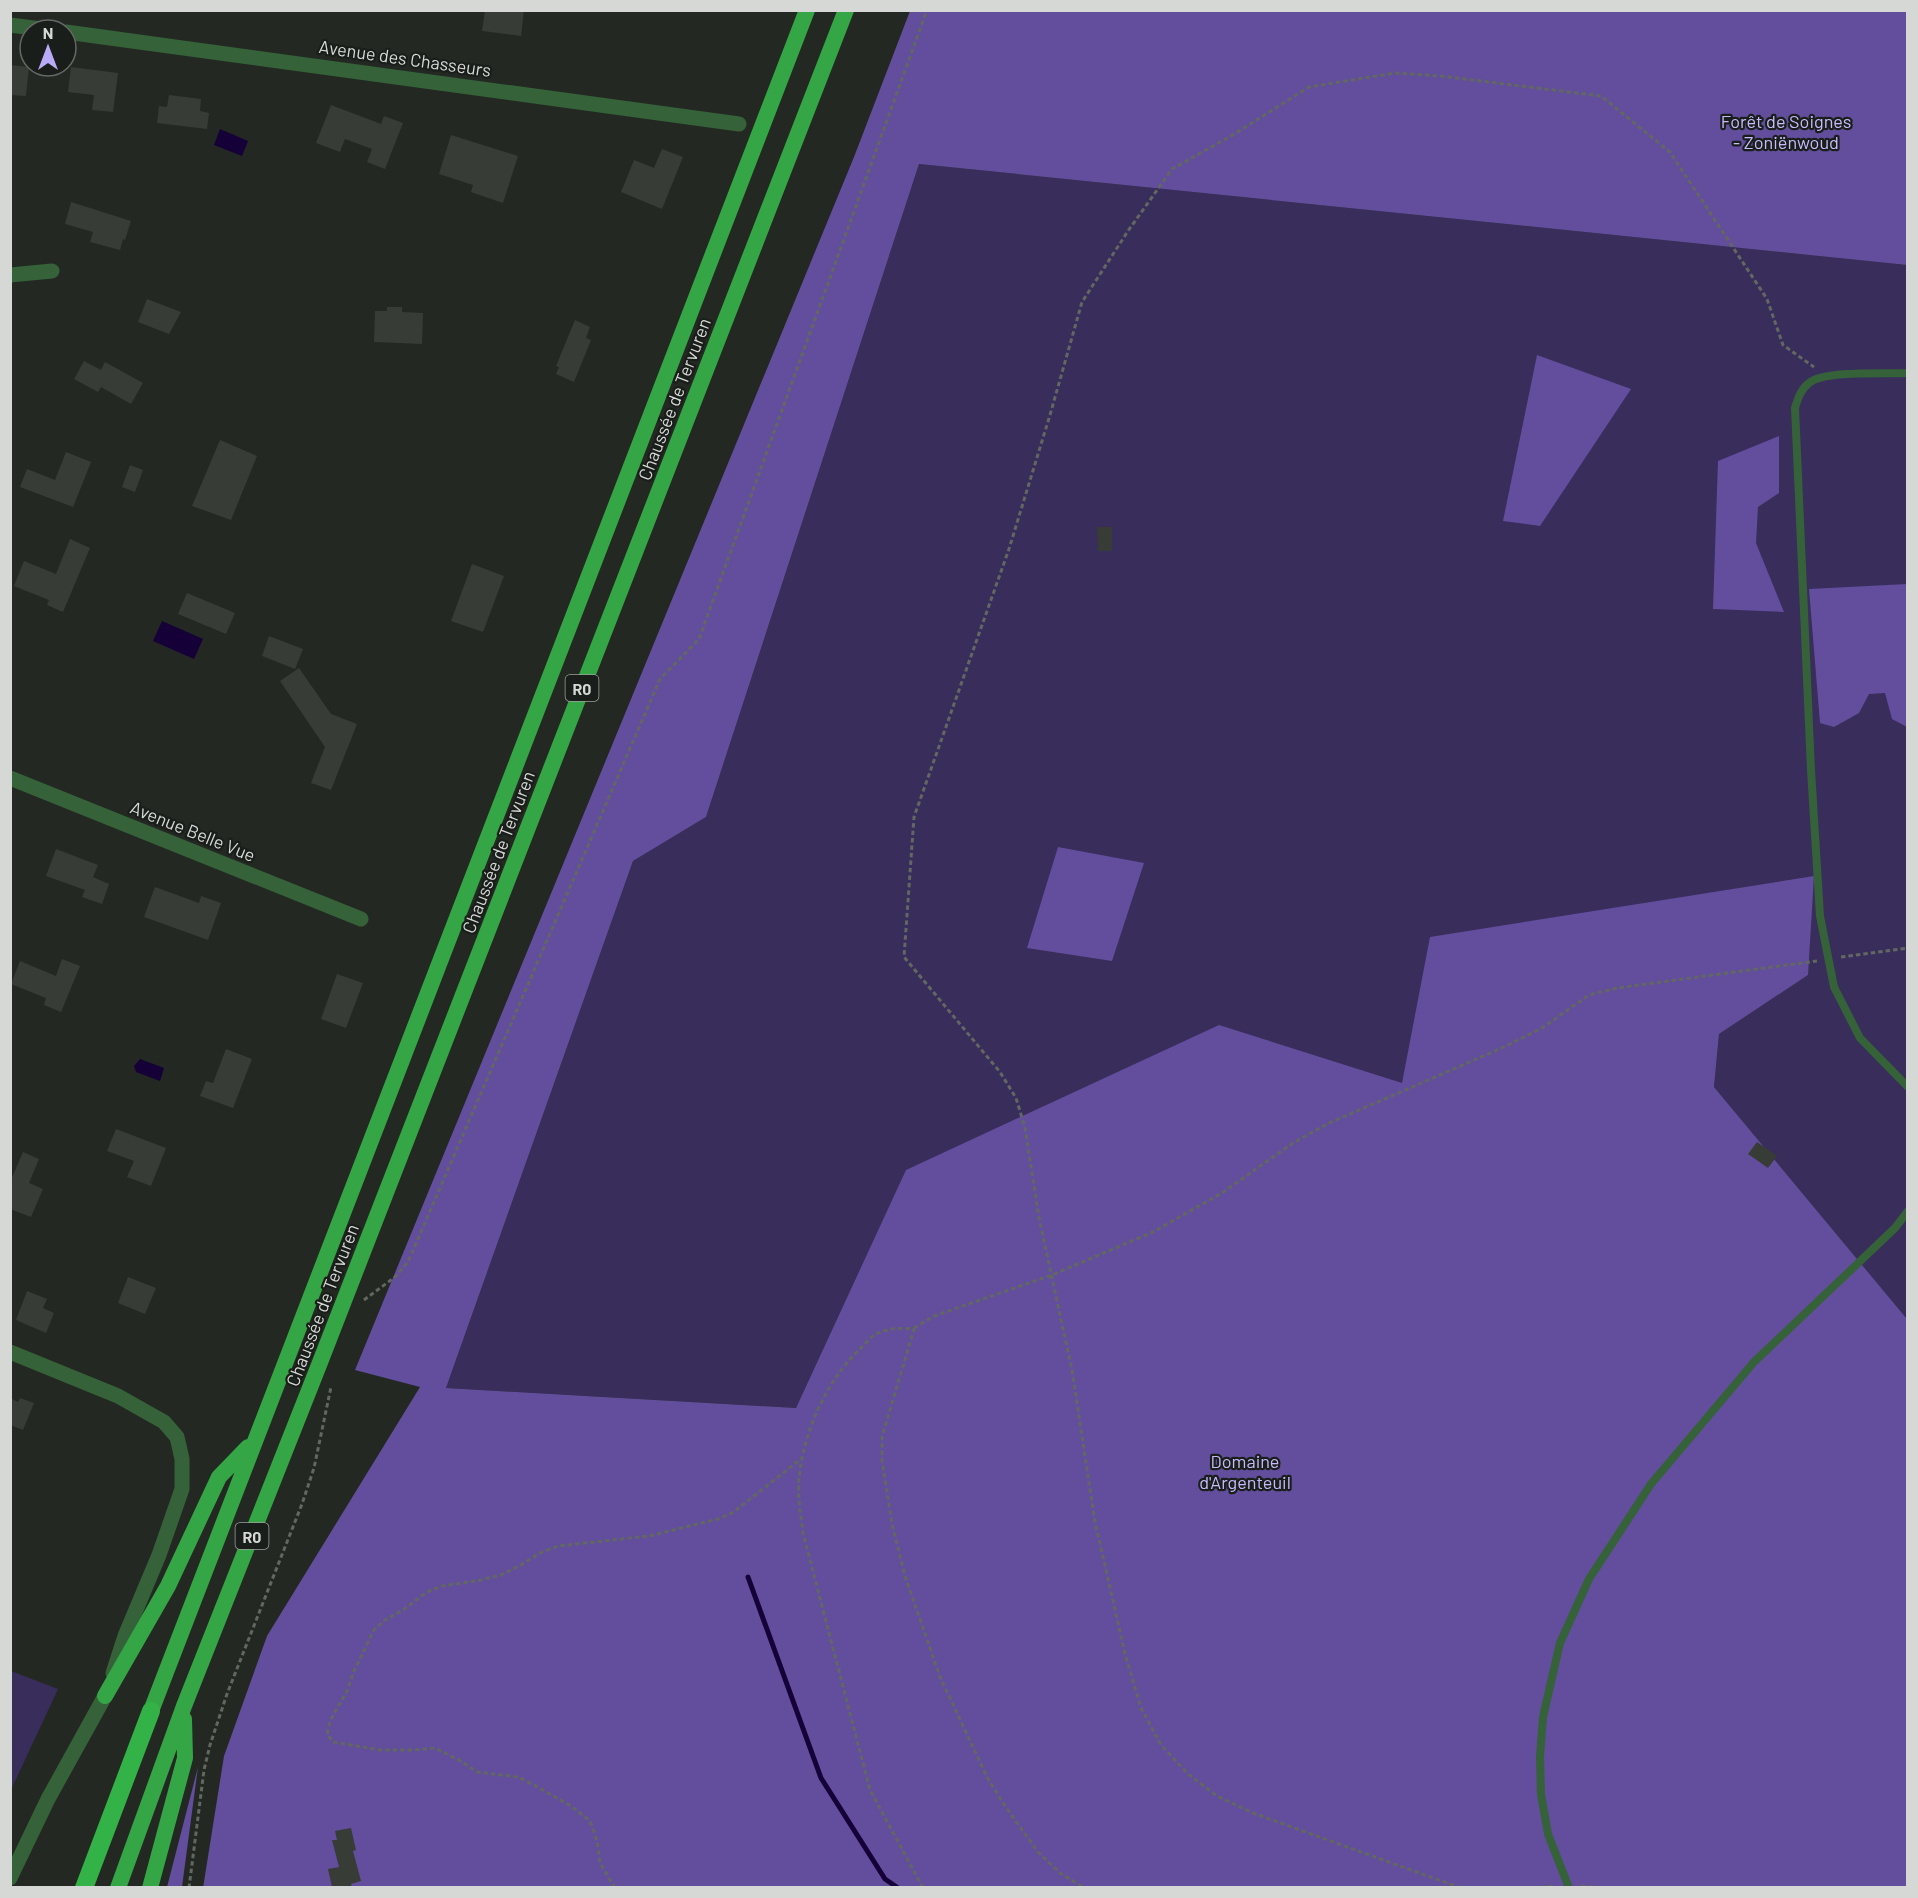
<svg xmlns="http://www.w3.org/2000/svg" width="1918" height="1898" font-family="Barlow,sans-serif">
<rect width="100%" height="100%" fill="#232823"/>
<path fill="#382d5b" d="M919,164L1907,265V1319L1714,1087L1719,1034L1808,975L1402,1084L907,1170L796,1408L446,1388L633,861L706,817Z
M11,1671L58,1689L11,1790L10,1671Z"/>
<path fill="#624e9d" d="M910,11H1907V265L919,164L706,817L633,861L446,1388L796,1408L906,1170L1219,1025L1402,1083L1430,937L1814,876L1808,975L1719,1034L1714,1087L1907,1319V1887L203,1888L224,1756L267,1636L420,1387L355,1370L854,157Z
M1537,355L1631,389L1540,526L1503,521Z
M1779,436V493L1758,507L1756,543L1784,612L1713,609L1718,461Z
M1907,584V727L1892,719L1885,693L1869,694L1859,713L1834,727L1820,723L1809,589Z
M1058,847L1144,863L1112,961L1027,948Z
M198,1767L182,1887H167Z"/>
<path fill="#150037" d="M220,129L248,141L242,156L214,145Z
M162,621L203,639L194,659L153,641Z
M140,1059L164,1068L160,1081L136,1072L134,1066Z"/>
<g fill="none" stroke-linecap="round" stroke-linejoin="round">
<path stroke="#150037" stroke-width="5" d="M748,1577L821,1778L885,1879L898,1888"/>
</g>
<path fill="#373c37" d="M485,10H524L521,36L482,31Z
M10,65L29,67L26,96L10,95Z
M71,67L118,73L113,112L92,110L94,95L68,92Z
M169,95L201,99L200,111L209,113L207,129L157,123L159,106L167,107Z
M331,105L381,124L384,116L403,123L385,169L367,162L372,149L345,139L340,152L316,143Z
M451,135L518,156L503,203L471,192L473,185L439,174Z
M662,149L683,157L662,209L621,192L634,160L654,168Z
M71,202L131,221L125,240L123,239L120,250L90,242L93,232L65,224Z
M147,299L181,312L169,334L138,322Z
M387,307H402V312L423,313L422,344L374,342L375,311H387Z
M575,320L590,327L586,338L591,340L574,382L556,374L559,367L556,366Z
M84,361L101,370L105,362L143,383L131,404L101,387L98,392L74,379Z
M220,440L257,456L231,520L192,506Z
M66,452L91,462L73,507L20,487L27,469L55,480Z
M130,465L143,470L135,492L122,487Z
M1097,527H1112V551H1098Z
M70,539L90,548L63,612L47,605L49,600L14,586L24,561L56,574Z
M472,564L504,576L483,632L451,621Z
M187,593L235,613L226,634L178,614Z
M269,636L303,649L295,669L262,656Z
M299,668L331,714L357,724L331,790L311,783L325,747L280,681Z
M56,849L98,865L93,877L109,884L102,904L82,897L85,890L46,876Z
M155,887L199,903L201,896L221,903L208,940L144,917Z
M62,959L80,966L61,1012L44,1005L46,998L11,984L20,961L56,976Z
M337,974L363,983L346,1028L321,1019Z
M226,1049L252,1059L233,1108L200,1096L206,1081L213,1083Z
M116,1129L166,1148L151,1186L127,1177L134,1161L107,1151Z
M1757,1142L1777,1156L1768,1168L1748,1154Z
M23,1152L39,1159L29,1183L43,1189L31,1217L10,1209V1182Z
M128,1277L156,1288L145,1314L118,1303Z
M27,1291L47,1299L43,1308L54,1313L46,1333L16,1320Z
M10,1398L18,1402L20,1398L34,1403L23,1430L10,1425Z
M351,1828L356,1850L353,1851L361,1881L351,1884L352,1887H332L328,1869L339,1867L332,1840H337L335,1831Z"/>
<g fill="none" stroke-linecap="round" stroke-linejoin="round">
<path stroke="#636763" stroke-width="3" stroke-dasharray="4.5 3" stroke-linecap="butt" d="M1841,957L1908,948
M364,1300L395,1277L408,1262L660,679L699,639L927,10
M914,1328L934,1316L1052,1275L1153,1232L1222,1193L1293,1143L1327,1124L1504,1047L1542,1028L1589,995L1617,988L1817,961
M1581,1886L1606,1888
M189,1888L204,1770L210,1745L227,1694L302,1504L314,1468L331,1387
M615,1888L600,1863L597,1841L590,1821L571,1806L536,1786L518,1777L477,1772L459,1760L435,1748L413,1750H380L333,1742L327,1734L330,1721L347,1691L354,1671L374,1630L385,1620L403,1610L427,1592L442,1586L481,1580L501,1575L521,1565L540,1553L558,1546L649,1536L718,1519L732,1513L745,1503L801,1459
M923,1888L870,1790L803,1533C801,1515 797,1497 799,1478C804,1431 826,1381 861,1348C866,1343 872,1335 878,1333C889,1328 902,1328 914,1329L882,1437V1460L892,1524L905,1576L940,1677L987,1777L1005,1806L1038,1852L1060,1873L1084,1888
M1461,1888L1253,1813L1217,1796L1188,1774L1161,1745L1141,1708L1125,1654L1112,1596L1095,1522L1072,1370L1039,1218L1025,1128L1016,1098L1000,1072L904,957L914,817L1009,549L1050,415L1082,302L1128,231L1172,169L1231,136L1309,87L1395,73L1441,76L1601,96L1670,152L1767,299L1783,345L1814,367
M1526,1888L1556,1886"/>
<path stroke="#356238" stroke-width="8" d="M1908,373C1886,374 1824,370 1809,383C1801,389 1798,398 1795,408L1811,770L1820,916L1834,987L1860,1038L1908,1087
M1569,1888L1548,1834L1541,1794L1540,1757L1543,1717L1560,1643L1589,1579L1651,1484L1754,1362L1895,1228L1908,1211"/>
<path stroke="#356238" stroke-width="15" d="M10,25L49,30
M66,32L739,124
M10,275L52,271
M10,778L361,919
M10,1352L118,1396L164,1422L177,1437L182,1459V1489L159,1555L125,1636L113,1673"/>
<path stroke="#356238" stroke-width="15" d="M10,1878L48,1799L105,1696"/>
<path stroke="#35a646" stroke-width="16" d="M105,1696L168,1586L219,1477L248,1447
M151,1711L807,10
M118,1888L184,1706L319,1365L846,10
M150,1888L185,1758L184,1719"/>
<path stroke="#33b247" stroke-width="18" d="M84,1888L151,1711"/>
</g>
<g text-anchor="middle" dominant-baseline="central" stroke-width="4.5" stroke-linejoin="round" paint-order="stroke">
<g fill="#1a1e1a" stroke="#9da09d" stroke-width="1.5">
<rect x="565.5" y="675" width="33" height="26" rx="4.5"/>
<rect x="235.5" y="1523" width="33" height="26" rx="4.5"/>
</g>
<g font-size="16" font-weight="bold" fill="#d5d8d5">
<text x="582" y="688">R0</text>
<text x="252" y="1536">R0</text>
</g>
<g font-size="18" fill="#d5d8d5" stroke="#1a1e1a">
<text transform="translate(405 58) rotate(8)">Avenue des Chasseurs</text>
<text transform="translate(674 399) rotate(-69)">Chaussée de Tervuren</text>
<text transform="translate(193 831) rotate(22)">Avenue Belle Vue</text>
<text transform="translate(498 852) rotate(-69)">Chaussée de Tervuren</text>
<text transform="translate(322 1305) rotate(-69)">Chaussée de Tervuren</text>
</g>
<g font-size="18" fill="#c7bbfd" stroke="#1a1e1a">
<text x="1786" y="121">Forêt de Soignes<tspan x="1786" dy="21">- Zoniënwoud</tspan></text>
<text x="1245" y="1461">Domaine<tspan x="1245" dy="21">d'Argenteuil</tspan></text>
</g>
</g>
<rect width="1918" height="1898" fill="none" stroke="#d5d8d5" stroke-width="24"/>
<g transform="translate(48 48)"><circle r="28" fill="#1a1e1a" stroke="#656865" stroke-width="1.5"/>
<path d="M0-4.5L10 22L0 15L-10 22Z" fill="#b9abf7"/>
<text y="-9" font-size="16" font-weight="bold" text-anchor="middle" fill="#d5d8d5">N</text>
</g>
</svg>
